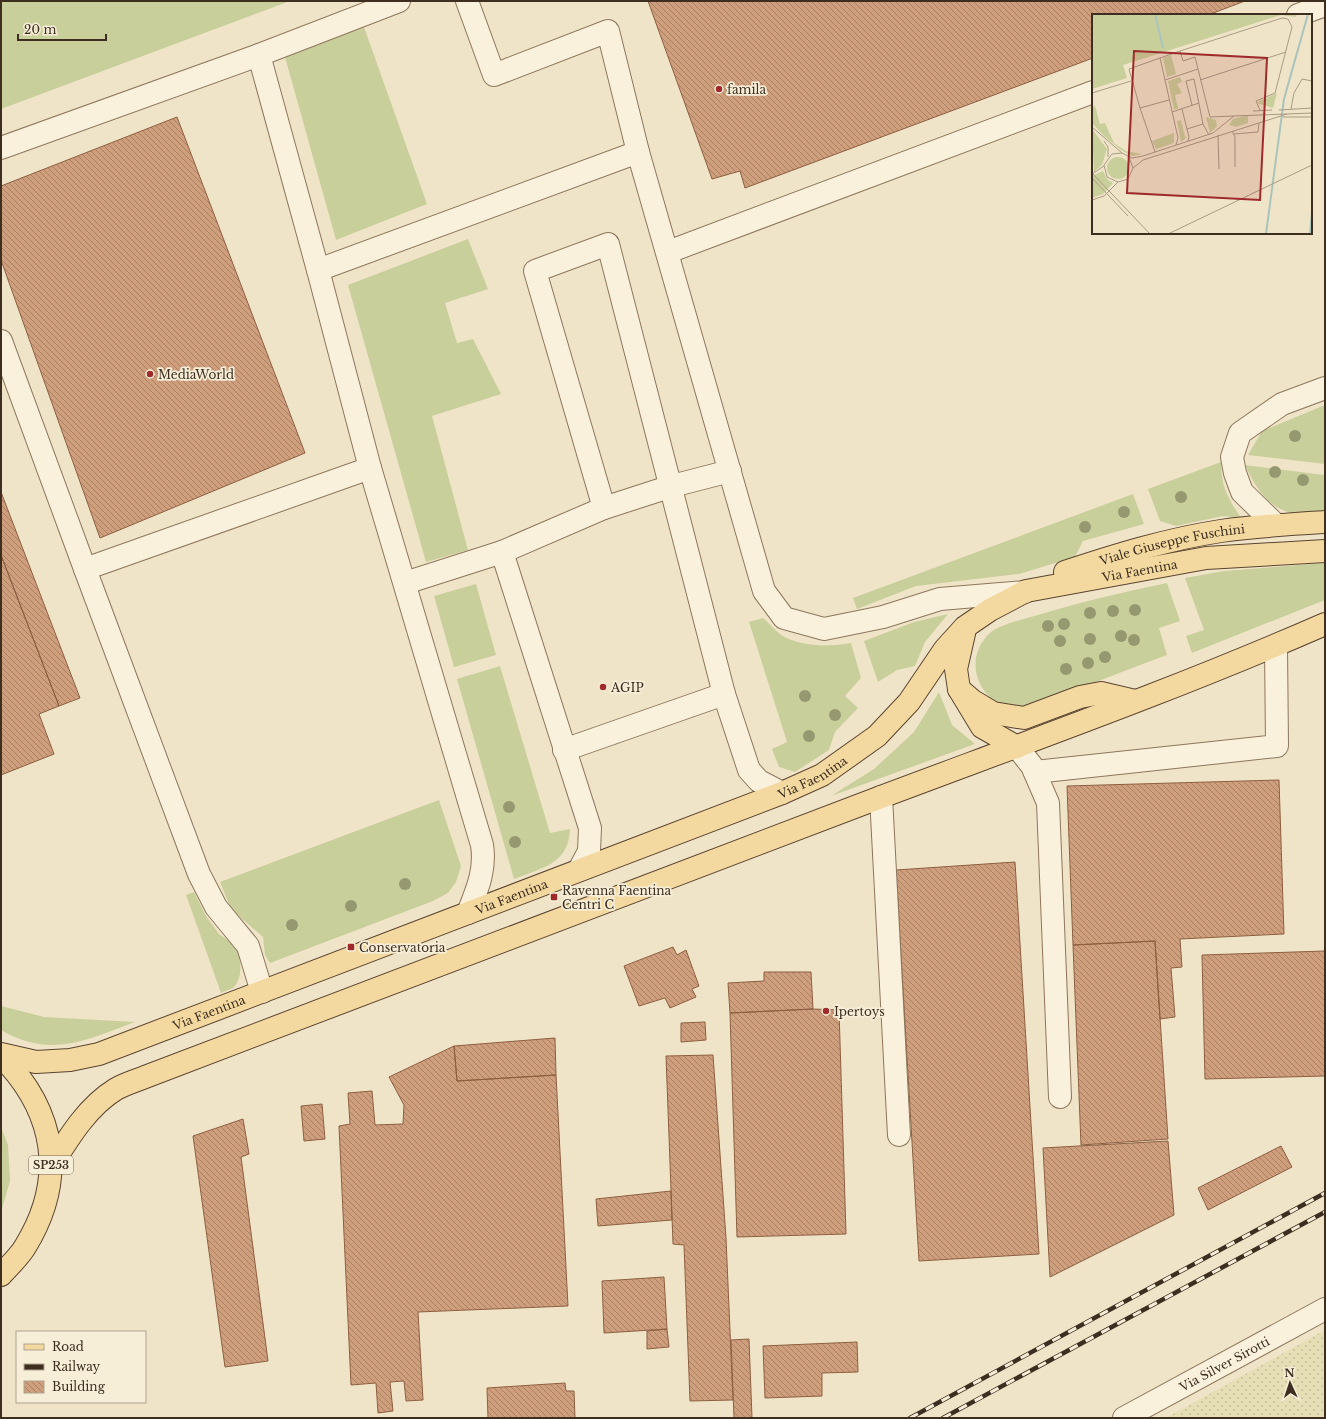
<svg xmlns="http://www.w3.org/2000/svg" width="1326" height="1419" font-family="'Libre Baskerville',serif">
<defs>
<pattern id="farmland-dots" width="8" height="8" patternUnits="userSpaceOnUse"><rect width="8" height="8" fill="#e6deb5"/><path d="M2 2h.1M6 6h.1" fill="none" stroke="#c6bf9b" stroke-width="1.8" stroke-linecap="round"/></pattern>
<pattern id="building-back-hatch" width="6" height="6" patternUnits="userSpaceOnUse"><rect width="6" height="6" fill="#cf9f7d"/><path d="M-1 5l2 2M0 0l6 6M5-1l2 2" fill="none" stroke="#a98266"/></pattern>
</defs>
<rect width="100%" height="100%" fill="#f0e4c8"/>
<path fill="url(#farmland-dots)" d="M1325,1330V1418H1166Z"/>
<path fill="#c9cf9b" d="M1,1H290L1,109Z
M364,27L427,204L336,240L285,57Z
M468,239L488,289L445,303L457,343L473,339L501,394L432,416L468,550L426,562L348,285Z
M1325,405V464L1248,455L1262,431Z
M1221,462C1221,487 1228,498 1241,518L1223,516L1176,526L1160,521L1148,489Z
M1245,465L1325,475V511C1315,511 1300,515 1291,513C1266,506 1255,486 1245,465Z
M1133,494L1144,524L1083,541L1075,557L1019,574L916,586L857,609L853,598Z
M1325,563V600L1192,653L1186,636L1204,630L1185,578L1224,571Z
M1167,583L1180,621L1159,628L1167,655C1134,667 1101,680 1068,693C1057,697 1031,709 1019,709C980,708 960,660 990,633C1000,624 1025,619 1038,615C1081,602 1123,592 1167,583Z
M476,584L496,655L454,667L434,596Z
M948,614L925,642L915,666L897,670L878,682L864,641L914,622Z
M763,618C769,623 775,630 781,635C801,647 829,647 851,643L861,678L845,696L858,708L835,732L829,750L795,772L779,767L772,749L787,742L749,622Z
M500,666L550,833L570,829C569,864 542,868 514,879L457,679Z
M939,692L952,725L975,744L831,796L874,769L914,732Z
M439,800L461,866L456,882L448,893L433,901L270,963L265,955L263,937L231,909L220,882Z
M194,892L206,916L219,934L238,947C240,960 244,978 233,988C230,990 224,991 221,993L186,895Z
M1,1006L44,1017L135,1022C87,1040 50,1059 1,1030Z
M1,1127L8,1145L10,1181L1,1212Z"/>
<path fill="url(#building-back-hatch)" stroke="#8d5f41" d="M648,1H1245L1208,15H1093V58L745,188L740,171L712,179Z
M177,117L305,453L100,538L1,260V186Z
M1,492L80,698L59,706L1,555Z
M1,555L59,706L39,714L54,754L1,775Z
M1279,780L1284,934L1180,939L1182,967L1171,968L1175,1017L1160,1019L1155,941L1073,945L1067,786Z
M1015,862L1039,1254L919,1261L896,870Z
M1155,941L1168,1139L1081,1145L1073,945Z
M673,947L677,955L686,950L699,986L692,989L696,997L670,1008L665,998L639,1006L624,966Z
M1325,951V1076L1205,1079L1202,955Z
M764,972H811L813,1009L730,1013L728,983L764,981Z
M813,1009L839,1010L846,1234L737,1237L730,1013Z
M705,1022L706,1040L681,1042V1023Z
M555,1038L556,1075L457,1081L454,1046Z
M454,1046L457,1081L556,1075L568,1306L418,1312L423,1400L406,1401L404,1381L390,1382L393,1411L378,1413L376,1383L351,1385L339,1126L350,1124L348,1093L372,1091L375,1125L403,1124L404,1105L389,1077Z
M713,1055L726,1238L733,1400L690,1401L684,1245L673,1244L666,1056Z
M322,1104L325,1139L304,1141L301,1106Z
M243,1119L249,1154L241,1157L268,1361L225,1367L193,1136Z
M1168,1141L1174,1215L1050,1277L1043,1148Z
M1281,1146L1292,1167L1208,1210L1198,1188Z
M671,1191L672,1220L598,1226L596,1199Z
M664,1277L667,1329L604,1333L602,1281Z
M667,1329L669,1347L647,1349V1331Z
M749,1339L752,1418H734L731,1340Z
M857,1342L858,1372L822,1373V1396L765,1398L763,1346Z
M565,1383L566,1391H574L575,1418H488L487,1388Z"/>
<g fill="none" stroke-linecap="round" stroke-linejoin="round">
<g stroke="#8d765c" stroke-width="24">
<g id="minor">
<path d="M467,1L494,75L608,31L638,152"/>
<path d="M1298,15L1325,5"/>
<path d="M1,148L259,55"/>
<path d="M668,252L1093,92"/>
<path d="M318,270L259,55L399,1"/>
<path d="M1,341L85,569"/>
<path d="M604,508L535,271L608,244L724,694L749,770L759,781L782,793"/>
<path d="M1276,525L1242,492L1235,473L1232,457L1240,433L1282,404L1325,388"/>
<path d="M502,552L590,828L589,851L579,870"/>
<path d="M405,583L502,552L604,508L672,486L730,471"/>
<path d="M1017,747L1032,766L1048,803L1060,1097"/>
<path d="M564,750L724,694"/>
<path d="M1035,772L1277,746L1276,646"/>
<path d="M881,797L899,1135"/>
<path d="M468,913C477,890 486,870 482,845L370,468L318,270L638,152L764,591L784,618L824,629L883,617L940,599L1025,592"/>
<path d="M262,992L248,946L216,907L199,874L85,569L370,468"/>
<path id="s1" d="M1124,1418L1325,1309"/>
</g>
</g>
<g stroke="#5b4430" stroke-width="24">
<g id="major">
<path id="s2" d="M1065,572C1116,555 1168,539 1221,531C1256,526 1291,524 1325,522"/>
<path d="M965,629L956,669L959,689L982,727L1017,747"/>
<path d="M959,689L973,701L993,713L1024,718L1080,697L1101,693L1135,701"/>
<path id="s3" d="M1,1054L36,1062L70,1060L99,1054L782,793L822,775L877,736L909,702L945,649L965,627L990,610L1026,591L1206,558L1325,551"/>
<path d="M1,1056C56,1112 67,1179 25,1247C19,1257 9,1266 1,1275"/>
<path d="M51,1166C69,1137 87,1107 116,1089C125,1084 135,1081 145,1077C390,983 635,889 881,797C1030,741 1179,688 1325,624"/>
</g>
</g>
<use href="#minor" stroke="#faf1dc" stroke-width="22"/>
<use href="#major" stroke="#f3d9a0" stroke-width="22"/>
<g stroke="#3d2e20" stroke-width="4.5">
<path id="rail" d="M910,1418L1325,1193
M943,1418L1325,1212"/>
</g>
<use href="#rail" stroke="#f7eed8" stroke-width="3" stroke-dasharray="9" stroke-linecap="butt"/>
</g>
<g fill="#96986f">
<circle cx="1295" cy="436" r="6"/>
<circle cx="1275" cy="472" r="6"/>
<circle cx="1303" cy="480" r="6"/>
<circle cx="1181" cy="497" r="6"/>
<circle cx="1124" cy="512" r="6"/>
<circle cx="1085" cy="527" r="6"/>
<circle cx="1135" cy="610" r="6"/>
<circle cx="1113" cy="611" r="6"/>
<circle cx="1090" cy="613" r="6"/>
<circle cx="1064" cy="624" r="6"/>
<circle cx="1048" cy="626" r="6"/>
<circle cx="1121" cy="636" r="6"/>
<circle cx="1090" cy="639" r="6"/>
<circle cx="1134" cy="640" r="6"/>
<circle cx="1060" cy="641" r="6"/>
<circle cx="1105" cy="657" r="6"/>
<circle cx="1088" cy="663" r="6"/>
<circle cx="1066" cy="669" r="6"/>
<circle cx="805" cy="696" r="6"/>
<circle cx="835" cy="715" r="6"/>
<circle cx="809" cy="736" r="6"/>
<circle cx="509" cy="807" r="6"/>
<circle cx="515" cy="842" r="6"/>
<circle cx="405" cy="884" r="6"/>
<circle cx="351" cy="906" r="6"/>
<circle cx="292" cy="925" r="6"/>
</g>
<g fill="#9e2a2b" stroke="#f7eed8" stroke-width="1.5">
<circle cx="719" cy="89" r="4"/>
<circle cx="150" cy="374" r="4"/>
<circle cx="603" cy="687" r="4"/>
<rect x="550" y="893" width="8" height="8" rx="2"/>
<rect x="347" y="943" width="8" height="8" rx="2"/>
<circle cx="826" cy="1011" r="4"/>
</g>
<g text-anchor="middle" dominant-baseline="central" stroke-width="3.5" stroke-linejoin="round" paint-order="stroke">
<rect fill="#f7eed8" stroke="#756857" stroke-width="1" x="29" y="1156" width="44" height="18" rx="3"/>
<g font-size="11" font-weight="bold" fill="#3d2e20">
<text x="51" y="1165">SP253</text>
</g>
<g font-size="12" fill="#3d2e20" stroke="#f7eed8" text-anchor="start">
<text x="727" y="89">famila</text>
<text x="158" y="374">MediaWorld</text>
<text x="611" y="687">AGIP</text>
<text x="562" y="890">Ravenna Faentina<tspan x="562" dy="14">Centri C</tspan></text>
<text x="359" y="947">Conservatoria</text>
<text x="834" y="1011">Ipertoys</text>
</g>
<g font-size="12" fill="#3d2e20" stroke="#f7eed8">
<text stroke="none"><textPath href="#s2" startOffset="111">Viale Giuseppe Fuschini</textPath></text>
<text stroke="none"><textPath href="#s3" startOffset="1269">Via Faentina</textPath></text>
<text stroke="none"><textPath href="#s3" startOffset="865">Via Faentina</textPath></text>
<text stroke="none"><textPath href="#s3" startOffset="541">Via Faentina</textPath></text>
<text stroke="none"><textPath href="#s3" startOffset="217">Via Faentina</textPath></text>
<text stroke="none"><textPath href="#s1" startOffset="114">Via Silver Sirotti</textPath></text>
</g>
</g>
<g transform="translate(1092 14)">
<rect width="220" height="220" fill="#f0e4c8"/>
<path d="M0,0H205L204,3L189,1L31,51L35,64L0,75ZM79,41L84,60L75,63L71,44ZM88,63L90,68L85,70L90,79L83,81L86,95H82L76,67ZM185,79L181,94L165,89L167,87ZM3,92L8,110L13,109L22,129L34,137L50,140L40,142L29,136L12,122L0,109V93ZM156,101V109L144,113L137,111L141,105ZM114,103L124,106L125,112L118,119ZM89,106L93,123H95L89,128L85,107ZM0,115L15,135L10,151L2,158ZM82,119V129L64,135L60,127ZM15 154a11 11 0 1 1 22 0a11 11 0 1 1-22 0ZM11,157L15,165L21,169L11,180L0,184V162Z" fill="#c9cf9b"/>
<path fill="none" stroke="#a9c4bc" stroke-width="2" d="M63,0L71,34M174,220L192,85L216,0M218,220L220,198"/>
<path fill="none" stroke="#a89b85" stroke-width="1" d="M88,37L190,4L196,5L200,13L183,79L164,87L168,96M73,66L68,44L88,37L91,47L103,43L106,55M108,66L194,38M0,79L39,67M100,91L94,67L102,65L111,110L117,121M48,94L37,55L68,44M90,95L97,123L96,127M199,95L202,79L210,65L220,67M187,96L220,94M161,97L180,96M80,98L107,89M191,103H220M0,113L30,139M95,115L111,110M140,117L143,123V153M142,120L166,118L167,109M126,121L127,155M12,127L16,133V143M84,131L86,124L73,66L106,55L118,103L142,102M63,138L48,94L77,86M37,143L41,154L36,165L26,168L15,163L12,151L20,140L30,139L40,144L51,142L121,119L142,102L220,99M41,154L51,146L195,100M0,159L58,220M0,160L12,152M0,164L36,202M0,186L12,182L26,168M76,220L220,151"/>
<path fill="#9e2a2b" fill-opacity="0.15" stroke="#9e2a2b" stroke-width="2" d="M42,37L175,44L168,186L35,179Z"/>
<rect width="220" height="220" fill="none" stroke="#3d2e20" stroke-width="2"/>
</g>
<rect width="1326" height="1419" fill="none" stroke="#3d2e20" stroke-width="4"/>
<rect x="16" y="1331" width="130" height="72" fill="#f7eed8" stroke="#ada18e"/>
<rect x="24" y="1344" width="20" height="6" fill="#f3d9a0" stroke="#ada18e"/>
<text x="52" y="1351" font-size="12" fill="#3d2e20">Road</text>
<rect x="24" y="1364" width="20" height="6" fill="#3d2e20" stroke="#ada18e"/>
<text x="52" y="1371" font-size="12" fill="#3d2e20">Railway</text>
<rect x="24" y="1381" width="20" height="12" fill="url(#building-back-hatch)" stroke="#ada18e"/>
<text x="52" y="1391" font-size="12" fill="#3d2e20">Building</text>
<g transform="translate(1290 1383) rotate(357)" stroke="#f7eed8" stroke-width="3" paint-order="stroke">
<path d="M0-3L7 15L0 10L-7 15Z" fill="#3d2e20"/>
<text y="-6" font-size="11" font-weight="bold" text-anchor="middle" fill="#3d2e20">N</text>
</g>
<path d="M18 34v6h88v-6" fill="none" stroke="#3d2e20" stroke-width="2"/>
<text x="24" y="34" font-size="12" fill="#3d2e20" stroke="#f7eed8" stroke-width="3" paint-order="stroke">20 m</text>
</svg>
